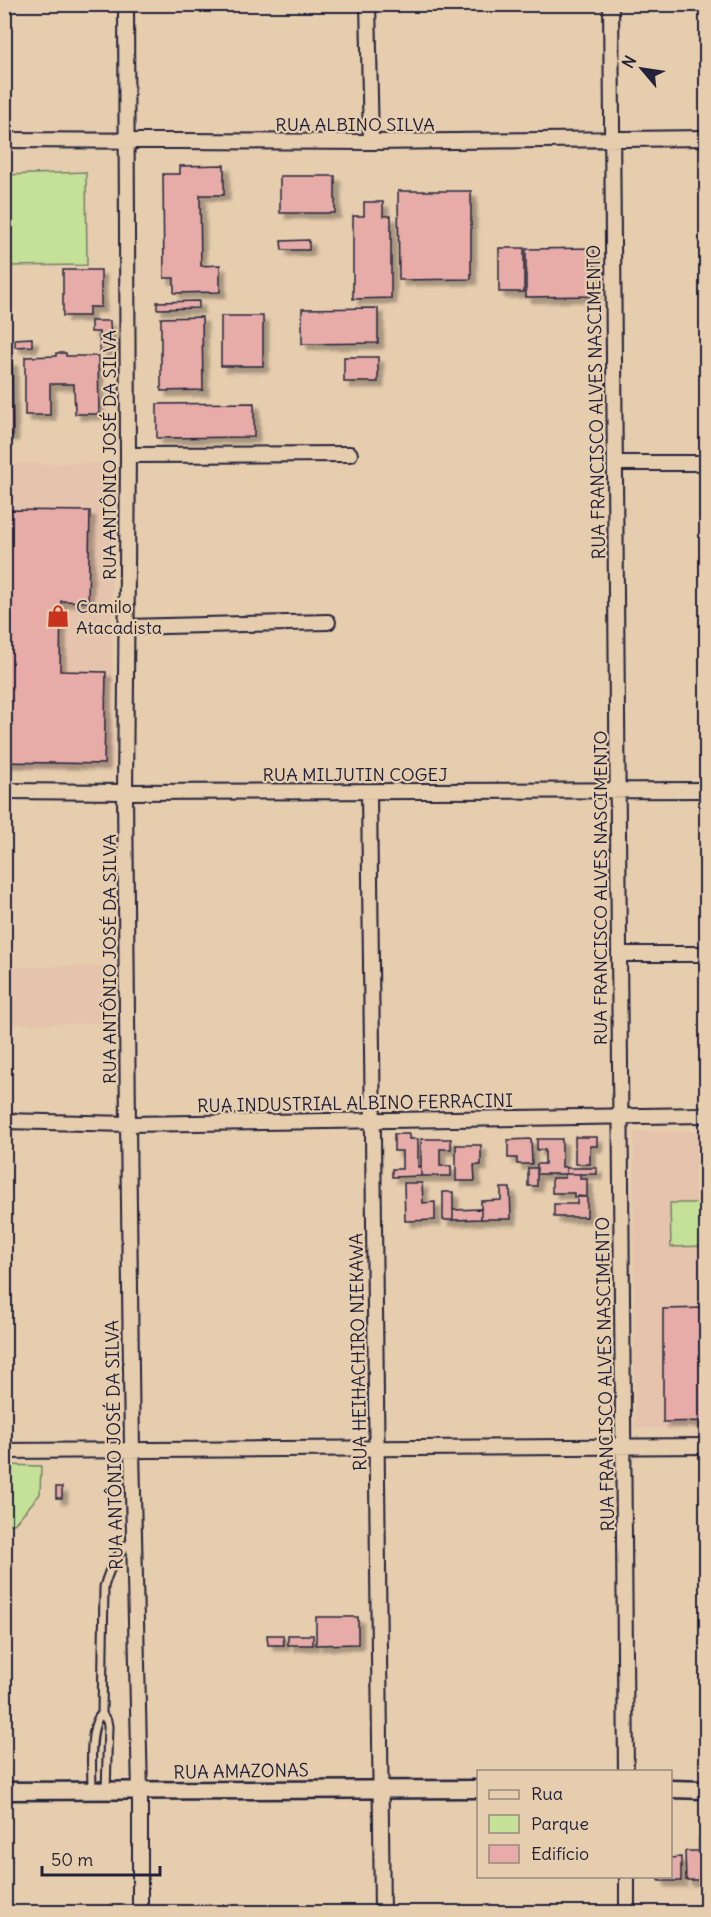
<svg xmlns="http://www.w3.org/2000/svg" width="711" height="1917" font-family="Delius,sans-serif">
<defs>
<filter id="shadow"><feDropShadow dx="5.5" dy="5.5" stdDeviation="1.5" flood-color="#0004"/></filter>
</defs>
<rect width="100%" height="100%" fill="#e6cdae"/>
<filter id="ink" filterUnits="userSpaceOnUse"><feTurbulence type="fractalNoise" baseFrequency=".0167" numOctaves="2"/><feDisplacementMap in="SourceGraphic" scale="12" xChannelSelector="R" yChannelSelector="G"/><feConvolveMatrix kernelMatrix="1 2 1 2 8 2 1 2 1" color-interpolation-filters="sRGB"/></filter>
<g filter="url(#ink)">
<path fill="#e6c3ac" d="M111,463L113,768L5,769L4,464Z
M110,966V1023L5,1024V967Z
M706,1131V1428H635L634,1132Z"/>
<path fill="#c5e097" stroke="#748169" stroke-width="1.5" d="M86,172L87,265L5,266V175Z
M670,1203H706V1246L671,1247Z
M5,1465L41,1466L40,1494L14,1524H5Z"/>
<path fill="#e7aca8" stroke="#22223b" stroke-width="1.5" filter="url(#shadow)" d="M224,165V195H200L201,266L220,265V292L174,293V278H164L163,174H180V166Z
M280,176H335V213H280Z
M398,191H471V279L399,280Z
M364,202H383V216H391V298L353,299V216H364Z
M309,240V250H282L281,241Z
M499,248H524V292H499Z
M594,248L595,296L526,297V249Z
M63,270H101V307H89V316H63Z
M199,301V308L157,309V302Z
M378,308V343L302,344V309Z
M221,316H263V366H221Z
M202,317L203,390L161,391V318Z
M91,321H110L111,350L100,351L99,332H91Z
M32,338V346L15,347V339Z
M56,353H66V356H98L99,414H75L74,384H50V415H25V357L56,356Z
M344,357H378V382H344Z
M4,361H12L13,435H4Z
M254,403V437L157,438V404Z
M4,510L90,511L88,602L61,601L60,671L106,672L104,764L4,762Z
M394,1134H409V1139H418V1167H421V1176L392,1177V1169H402V1151H394Z
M575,1137H597V1146H590V1164H575Z
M421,1139H451V1149H440V1166H451V1176H421Z
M531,1139L532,1164H517V1158H508V1140Z
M537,1139H562V1167H566V1174H537V1164H545V1150H537Z
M456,1145H481V1165H474L475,1181H456Z
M528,1168H537V1186H528Z
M566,1168H597V1174H566Z
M565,1174H580V1179H587V1197H574V1193H552V1178H565Z
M404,1183H422L423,1203L435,1202V1220L405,1221Z
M501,1188H510L511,1219H481V1201L501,1200Z
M443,1192H453V1220H443Z
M577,1196L587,1197V1217H554V1204H577Z
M481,1209V1219L453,1220V1210Z
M706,1308V1421L663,1422V1309Z
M56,1487H62V1498H56Z
M316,1617H358V1644L316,1645Z
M267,1635H283L284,1645H268Z
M288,1635H313V1645H288Z
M699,1838H706V1880H700Z
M685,1851H700V1880H686Z
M681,1857V1881H659V1876H670V1858Z"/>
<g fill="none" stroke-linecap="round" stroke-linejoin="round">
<g stroke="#22223b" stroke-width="11">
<path id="service" d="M102,1714L104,1587C109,1569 118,1550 134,1540
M92,1789C92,1772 88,1724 102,1714L107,1721L108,1726L106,1791"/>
</g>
<g stroke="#22223b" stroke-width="18">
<path id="minor" d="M126,4L128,455L125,792L128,1124L132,1450L140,1792V1912
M368,4L371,142
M611,4L626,1772
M4,140L371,142L706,138
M128,455L350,454
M615,463H706
M127,627L328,622
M4,791L125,792L706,790
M369,792L382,1912
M619,954H706
M4,1121L128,1124L706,1115
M4,1451L706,1446
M627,1876V1912"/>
</g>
<g stroke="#22223b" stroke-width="21">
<path id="tertiary" d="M670,1789L706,1790
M4,1791L478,1789"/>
</g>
<use href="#service" stroke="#e6cdae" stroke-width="7"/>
<use href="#minor" stroke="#e6cdae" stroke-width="14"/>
<use href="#tertiary" stroke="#e6cdae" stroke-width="16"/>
</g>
</g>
<defs>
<g id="shop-bare" transform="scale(1.8)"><path d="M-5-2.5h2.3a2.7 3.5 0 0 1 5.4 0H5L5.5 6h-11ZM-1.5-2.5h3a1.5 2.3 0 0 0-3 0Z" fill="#c8321e" stroke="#e6cdae" stroke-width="2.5" paint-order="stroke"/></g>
</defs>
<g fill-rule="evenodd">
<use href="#shop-bare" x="58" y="616"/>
</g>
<g text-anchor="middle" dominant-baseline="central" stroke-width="4.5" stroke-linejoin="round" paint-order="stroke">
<g font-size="18" fill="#22223b" stroke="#e6cdae">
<text x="355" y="124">RUA ALBINO SILVA</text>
<text transform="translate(596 402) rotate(-91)">RUA FRANCISCO ALVES NASCIMENTO</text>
<text transform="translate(109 455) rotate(-90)">RUA ANTÔNIO JOSÉ DA SILVA</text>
<text x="355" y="774">RUA MILJUTIN COGEJ</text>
<text transform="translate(600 888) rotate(-90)">RUA FRANCISCO ALVES NASCIMENTO</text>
<text transform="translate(109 959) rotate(-90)">RUA ANTÔNIO JOSÉ DA SILVA</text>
<text transform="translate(355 1103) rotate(-1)">RUA INDUSTRIAL ALBINO FERRACINI</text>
<text transform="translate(358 1352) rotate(-91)">RUA HEIHACHIRO NIEKAWA</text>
<text transform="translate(605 1374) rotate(-91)">RUA FRANCISCO ALVES NASCIMENTO</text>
<text transform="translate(114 1445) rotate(-91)">RUA ANTÔNIO JOSÉ DA SILVA</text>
<text transform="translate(241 1771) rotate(-1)">RUA AMAZONAS</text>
</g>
<g font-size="18" fill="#22223b" stroke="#e6cdae" text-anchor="start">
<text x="76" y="606">Camilo<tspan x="76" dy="21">Atacadista</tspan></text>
</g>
</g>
<rect width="711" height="1917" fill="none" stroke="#e6cdae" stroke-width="24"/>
<rect x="12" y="12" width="687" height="1893" fill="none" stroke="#22223b" stroke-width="2" filter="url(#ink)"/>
<rect x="477" y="1770" width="195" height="108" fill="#e6cdae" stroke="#988980" stroke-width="1.5"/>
<rect x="489" y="1790" width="30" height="9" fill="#e6cdae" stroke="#988980" stroke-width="1.5"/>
<text x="531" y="1800" font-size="18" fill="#22223b">Rua</text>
<rect x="489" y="1815" width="30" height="18" fill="#c5e097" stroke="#988980" stroke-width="1.5"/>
<text x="531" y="1830" font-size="18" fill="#22223b">Parque</text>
<rect x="489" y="1845" width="30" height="18" fill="#e7aca8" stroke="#988980" stroke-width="1.5"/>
<text x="531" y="1860" font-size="18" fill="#22223b">Edifício</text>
<g transform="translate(642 69) rotate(299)" stroke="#e6cdae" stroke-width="4.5" paint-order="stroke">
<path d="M0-4.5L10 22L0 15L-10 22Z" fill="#22223b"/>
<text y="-9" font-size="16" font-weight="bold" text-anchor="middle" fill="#22223b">N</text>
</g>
<path d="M42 1866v9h118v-9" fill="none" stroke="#22223b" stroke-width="3"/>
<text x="51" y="1866" font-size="18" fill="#22223b" stroke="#e6cdae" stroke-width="4.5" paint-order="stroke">50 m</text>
</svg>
